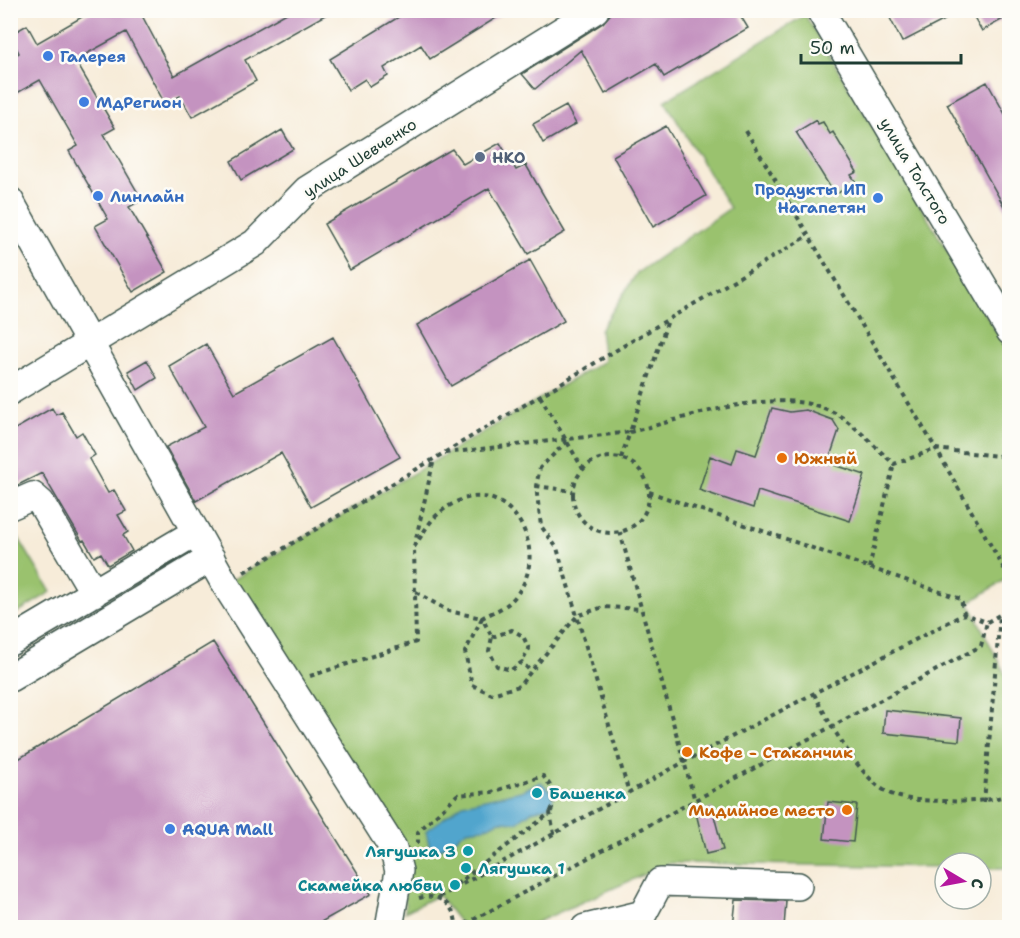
<svg xmlns="http://www.w3.org/2000/svg" width="1020" height="938" font-family="'Shantell Sans',sans-serif">
<rect width="100%" height="100%" fill="#fdfcf7"/>
<filter id="ink" filterUnits="userSpaceOnUse"><feTurbulence type="fractalNoise" baseFrequency=".0167" numOctaves="2"/><feDisplacementMap in="SourceGraphic" scale="12" xChannelSelector="R" yChannelSelector="G"/><feConvolveMatrix kernelMatrix="1 2 1 2 8 2 1 2 1" color-interpolation-filters="sRGB"/></filter>
<filter id="wash" filterUnits="userSpaceOnUse"><feTurbulence type="fractalNoise" baseFrequency=".008" numOctaves="4" result="noise"/><feDisplacementMap in="SourceGraphic" scale="24" xChannelSelector="R" yChannelSelector="G"/><feGaussianBlur stdDeviation="1.35" result="paint"/><feColorMatrix in="noise" values="0 0 0 0 0 0 0 0 0 0 0 0 0 0 0 0 0 1.4 0 .05"/><feComposite in="paint" operator="in"/></filter>
<g filter="url(#wash)">
<rect width="100%" height="100%" fill="#f7ecd9"/>
<path fill="#9ac26e" stroke="#5c8051" stroke-width="1.5" d="M805,15L1009,353V577L969,603L1009,682V868H981V863H945V867L670,863L526,927H463L438,895L405,912V854L225,584L604,361L600,330L637,273L730,208L665,101Z
M12,527L51,592L12,616L10,528Z"/>
<path fill="#51a5cd" stroke="#387180" stroke-width="1.5" d="M541,782L550,791L553,799L548,807L532,811L517,822L500,821L484,828L467,830L446,846L438,850L430,849L426,831L463,804L521,791Z"/>
<g id="blocks">
<path fill="#c493c0" d="M94,10H139L174,76L292,10H334L245,60L256,81L192,117L180,96L165,104L126,32L75,60L115,128L104,134L142,200L129,207L167,272L133,292L95,226L108,219L69,151L78,146L40,80L10,97V59L19,53L10,35L27,25L37,43Z
M410,10H509L430,59L421,45L384,68L388,76L370,87L365,79L348,90L330,59Z
M614,10H737L748,28L664,77L656,64L605,94L581,50L535,89L522,74L603,23Z
M886,10H964L902,42Z
M970,10H1010V15L982,31Z
M987,82L1010,123V217L947,104Z
M566,106L576,124L543,143L533,124Z
M816,120L818,124L823,122L830,134L833,132L857,172L851,175L856,182L835,195L796,132Z
M666,126L706,196L653,227L613,156Z
M282,130L293,149L241,180L231,161Z
M500,143L516,170L526,165L565,232L528,254L489,188L350,270L324,224L452,149L463,164Z
M530,260L564,321L451,386L417,325Z
M333,337L400,457L311,507L281,453L196,501L166,447L204,427L169,366L206,344L234,393Z
M147,360L157,378L138,390L128,371Z
M52,408L56,415L62,412L76,436L82,432L95,455L89,459L108,493L114,490L126,511L118,515L128,532L123,535L132,551L108,565L101,553L94,557L84,540L82,541L42,473L10,489V432Z
M772,408L790,412L806,410L833,420L839,430L829,460L837,462L835,465L865,475L850,521L758,491L753,508L699,490L710,456L732,464L737,449L756,455Z
M213,642L371,894L312,927H10V764Z
M885,710L961,718L959,741L883,733Z
M828,802L857,805L853,842L824,839Z
M712,808L723,850L706,854L696,813Z
M736,900L786,901L784,927H733Z"/>
</g>
</g>
<g filter="url(#ink)">
<use href="#blocks" fill-opacity="0" stroke="#3f574d" stroke-width="1.5"/>
<g fill="none" stroke-linecap="round" stroke-linejoin="round">
<g stroke="#3f574d" stroke-width="30">
<path id="minor" d="M820,10L1010,331
M10,201L225,584L393,848L399,871L389,928
M10,391L255,243L307,190L595,10
M10,506L33,496L41,503L94,593
M10,642L196,532
M10,678L211,558
M585,928L643,914L660,882L798,886"/>
</g>
<path stroke="#3f574d" stroke-width="4" stroke-dasharray="4.5 4.5" stroke-linecap="butt" d="M746,131L936,449L1010,579
M540,396L583,469
M567,441L540,468L536,486L541,526L557,548L629,793
M445,453L630,432L668,320
M573 495a38 38 0 1 1 76 0a38 38 0 1 1-76 0Z
M621,458L630,432C689,418 788,379 843,418C861,431 877,449 894,464L936,449L998,456L1010,451
M536,486L573,491
M649,492L961,599L964,614
M620,532L695,801
M414,547C421,537 427,525 435,517C501,454 562,553 510,602C503,609 490,613 482,618L492,637L489,651L497,666L511,670L522,662L531,672
M869,568L894,464
M244,572L808,236
M416,592L448,611L482,618L465,652L472,685L492,694L519,686L577,616L603,607L642,609
M492,637L512,630L523,636L529,649L522,662
M310,676L416,642L414,547L434,459
M814,694C828,721 860,778 887,792C904,801 923,800 942,801C967,802 984,802 1010,795
M984,802L1000,615
M418,844V832L457,795L492,792L543,776C553,788 558,798 550,813
M449,890L550,813L554,834
M439,897L684,762L964,614L987,622L1010,609
M419,898C439,892 457,906 456,928
M458,928L981,646L987,622"/>
<use href="#minor" stroke="#fff" stroke-width="27"/>
</g>
</g>
<g fill="#3f7fe0" stroke="#fdfcf7" stroke-width="2">
<circle cx="48" cy="56" r="6"/>
<circle cx="84" cy="102" r="6"/>
<circle cx="98" cy="196" r="6"/>
<circle cx="878" cy="198" r="6"/>
<circle cx="170" cy="829" r="6"/>
</g>
<circle fill="#5c6f8a" stroke="#fdfcf7" stroke-width="2" cx="480" cy="157" r="6"/>
<g fill="#e8710a" stroke="#fdfcf7" stroke-width="2">
<circle cx="782" cy="458" r="6"/>
<circle cx="687" cy="752" r="6"/>
<circle cx="847" cy="810" r="6"/>
</g>
<g fill="#0f9aa8" stroke="#fdfcf7" stroke-width="2">
<circle cx="537" cy="793" r="6"/>
<circle cx="468" cy="851" r="6"/>
<circle cx="466" cy="868" r="6"/>
<circle cx="455" cy="885" r="6"/>
</g>
<g text-anchor="middle" dominant-baseline="central" stroke-width="5" stroke-linejoin="round" paint-order="stroke">
<g font-size="16" font-weight="bold" fill="#366cbe" stroke="#fdfcf7" text-anchor="start">
<text x="60" y="56">Галерея</text>
<text x="96" y="102">МдРегион</text>
<text x="866" y="189" text-anchor="end">Продукты ИП<tspan x="866" dy="18">Нагапетян</tspan></text>
<text x="110" y="196">Линлайн</text>
<text x="182" y="829">AQUA Mall</text>
</g>
<g font-size="16" font-weight="bold" fill="#4e5e75" stroke="#fdfcf7" text-anchor="start">
<text x="492" y="157">НКО</text>
</g>
<g font-size="16" fill="#1f3d34" stroke="#fdfcf7">
<text transform="translate(360 158) rotate(-33)">улица Шевченко</text>
<text transform="translate(915 171) rotate(59)">улица Толстого</text>
</g>
<g font-size="16" font-weight="bold" fill="#c56008" stroke="#fdfcf7" text-anchor="start">
<text x="794" y="458">Южный</text>
<text x="699" y="752">Кофе - Стаканчик</text>
<text x="835" y="810" text-anchor="end">Мидийное место</text>
</g>
<g font-size="16" font-weight="bold" fill="#0d838f" stroke="#fdfcf7" text-anchor="start">
<text x="549" y="793">Башенка</text>
<text x="456" y="851" text-anchor="end">Лягушка 3</text>
<text x="478" y="868">Лягушка 1</text>
<text x="443" y="885" text-anchor="end">Скамейка любви</text>
</g>
</g>
<rect width="1020" height="938" fill="none" stroke="#fdfcf7" stroke-width="36"/>
<g transform="translate(963 881) rotate(100)"><circle r="28" fill="#fdfcf7" stroke="#a4b0a9" stroke-width="1.5"/>
<path d="M0-4.5L10 22L0 15L-10 22Z" fill="#b5179e"/>
<text y="-9" font-size="16" font-weight="bold" text-anchor="middle" fill="#1f3d34">С</text>
</g>
<path d="M801 54v9h160v-9" fill="none" stroke="#1f3d34" stroke-width="3"/>
<text x="810" y="54" font-size="18" fill="#1f3d34" stroke="#fdfcf7" stroke-width="4.5" paint-order="stroke">50 m</text>
</svg>
